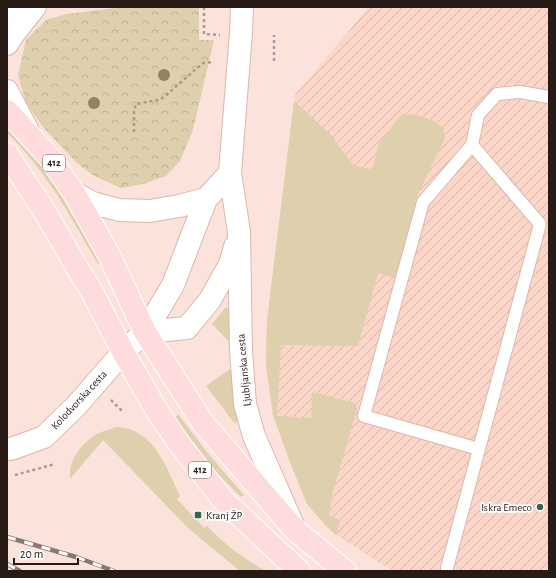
<svg xmlns="http://www.w3.org/2000/svg" width="556" height="578" font-family="'Alegreya Sans',sans-serif">
<defs>
<pattern id="industrial-furrows" width="10" height="10" patternUnits="userSpaceOnUse"><rect width="10" height="10" fill="#fcd5c9"/><path d="M-1 1l2-2M0 10L10 0M9 11l2-2" fill="none" stroke="#d8b6ac"/></pattern>
<pattern id="forest-crowns" width="20" height="18" patternUnits="userSpaceOnUse"><rect width="20" height="18" fill="#decfad"/><path d="M2 6a3 3 0 1 1 6 0M12 15a3 3 0 1 1 6 0" fill="none" stroke="#beb194"/></pattern>
</defs>
<rect width="100%" height="100%" fill="#fbe3db"/>
<path fill="url(#industrial-furrows)" d="M369,7H549V571H393L336,535L326,526L307,504L290,462L273,415L266,365L267,321L295,95Z"/>
<path fill="#decfad" d="M294,101L330,134L353,165L372,170L379,143L402,114C417,114 433,118 444,129L445,138L418,194L395,278L378,273L358,346L281,345L277,416L311,418L312,392L355,403L357,409L332,495L329,516L340,520L336,535L326,526L307,504L290,462L273,415L266,365L267,321Z
M7,125L53,175L102,262L98,264C70,216 48,173 7,133Z
M226,307L233,312L234,347L212,324Z
M230,369L241,418L235,424L206,386Z
M178,414L210,456L244,495L241,497L212,468L174,419Z
M116,427C154,428 166,467 180,496L177,499L204,528L207,526C225,545 243,558 266,571H240L188,528L103,440L70,479C68,462 79,447 92,437C99,432 108,430 116,427Z"/>
<path fill="url(#forest-crowns)" d="M123,7H199V40H214L193,130L180,161L166,176L143,184L121,188L94,176L77,163L43,127L26,103L18,75L26,40L46,20L66,14Z"/>
<g fill="none" stroke-linecap="round" stroke-linejoin="round">
<g stroke="#ddb6aa" stroke-width="14">
<path id="lane" d="M472,145L540,224L479,449
M447,568L479,449L364,416L423,202L472,145L478,115L497,94L520,92L549,97"/>
</g>
<g stroke="#ddb6aa" stroke-width="24">
<path id="street" d="M242,7L241,32L230,173L239,232L241,351L245,404L254,436L292,523
M7,12L35,7
M7,44L15,32L35,7
M7,91L27,129
M74,193L93,203L119,210L150,211L179,206L206,199
M145,332L187,328L210,300L230,264L235,247
M7,449H11L44,437L77,405L123,352L145,332L173,285L206,199L230,173"/>
</g>
<g stroke="#fff" stroke-width="24">
<path id="primary" d="M7,111L50,158L74,193L109,255L145,332L203,423L295,530L345,571
M7,154L45,212L79,271L91,290L123,352L157,411L178,442L223,500L299,571"/>
</g>
<path stroke="#ac9891" stroke-width="2.5" stroke-dasharray="3 3" stroke-linecap="butt" d="M204,7V34L220,35
M274,61V35
M134,132V110L136,104L158,100L164,97L203,63L214,62
M111,400L123,412
M15,475L55,464"/>
<use href="#lane" stroke="#fff" stroke-width="12"/>
<use href="#street" stroke="#fff" stroke-width="22"/>
<use href="#primary" stroke="#fedbdd" stroke-width="22"/>
<g stroke="#8a7771" stroke-width="4.5">
<path id="rail" d="M7,537L76,557L114,571
M7,564L20,571"/>
</g>
<use href="#rail" stroke="#fff" stroke-width="3" stroke-dasharray="9" stroke-linecap="butt"/>
</g>
<g fill="#948165">
<circle cx="164" cy="75" r="6"/>
<circle cx="94" cy="103" r="6"/>
</g>
<g fill="#32684e" stroke="#fff" stroke-width="1.5">
<circle cx="540" cy="507" r="4"/>
<rect x="194" y="511" width="8" height="8" rx="2"/>
</g>
<g text-anchor="middle" dominant-baseline="central" stroke-width="3.5" stroke-linejoin="round" paint-order="stroke">
<g fill="#fff" stroke="#685f5b" stroke-width="1">
<rect x="43" y="155" width="22" height="16" rx="3"/>
<rect x="189" y="462" width="22" height="16" rx="3"/>
</g>
<g font-size="10" font-weight="bold" fill="#281a15">
<text x="54" y="163">412</text>
<text x="200" y="470">412</text>
</g>
<g font-size="11" fill="#281a15" stroke="#fff">
<text transform="translate(244 370) rotate(-95)">Ljubljanska cesta</text>
<text transform="translate(79 400) rotate(-47)">Kolodvorska cesta</text>
</g>
<g font-size="11" fill="#281a15" stroke="#fff" text-anchor="end">
<text x="532" y="507">Iskra Emeco</text>
<text x="206" y="515" text-anchor="start">Kranj ŽP</text>
</g>
</g>
<rect width="556" height="578" fill="none" stroke="#281a15" stroke-width="16"/>
<path d="M14 558v6h64v-6" fill="none" stroke="#281a15" stroke-width="2"/>
<text x="20" y="558" font-size="12" fill="#281a15" stroke="#ffffff" stroke-width="3" paint-order="stroke">20 m</text>
</svg>
